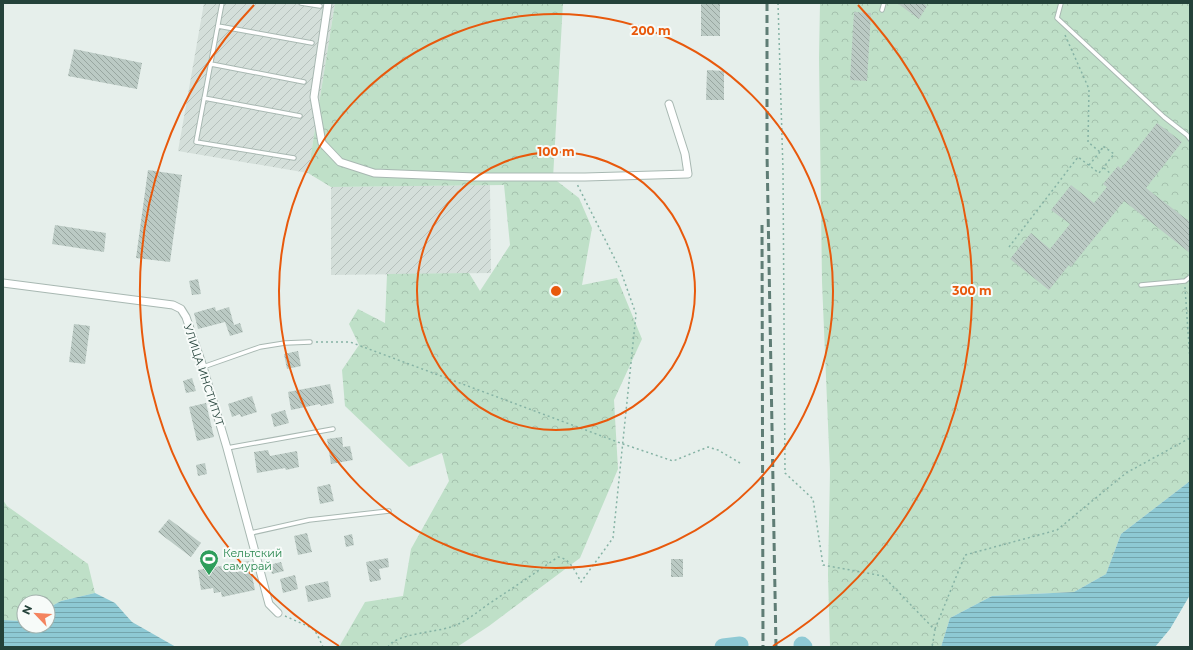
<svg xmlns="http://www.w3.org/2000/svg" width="1193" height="650" font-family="Montserrat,sans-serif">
<defs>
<pattern id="industrial-furrows" width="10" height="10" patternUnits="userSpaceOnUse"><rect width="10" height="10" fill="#d4dfda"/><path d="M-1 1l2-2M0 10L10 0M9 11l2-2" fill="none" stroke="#b6c1bc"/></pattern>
<pattern id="forest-crowns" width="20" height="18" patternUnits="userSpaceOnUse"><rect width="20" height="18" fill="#bfe0c8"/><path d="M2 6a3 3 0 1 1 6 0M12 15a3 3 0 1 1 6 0" fill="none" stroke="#a4c1ad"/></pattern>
<pattern id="water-rules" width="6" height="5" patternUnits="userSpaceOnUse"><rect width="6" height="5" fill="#8ec9d4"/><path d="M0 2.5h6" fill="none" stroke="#74a5ad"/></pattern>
<pattern id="building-back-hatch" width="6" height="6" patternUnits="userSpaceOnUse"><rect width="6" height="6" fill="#bbcac4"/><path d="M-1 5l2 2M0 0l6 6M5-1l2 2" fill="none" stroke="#98a6a0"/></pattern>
</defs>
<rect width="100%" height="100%" fill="#e6efeb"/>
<path fill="url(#industrial-furrows)" d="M204,3H335L308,173L178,151Z
M490,185L491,273L331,275V187Z"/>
<path fill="url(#forest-crowns)" d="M335,3H563L553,178L579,198L592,228L582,285L617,278L642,339L614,400L618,469L580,558L489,626L457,647H339L365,602L403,596L411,549L449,481L442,453L409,467L345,406L342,370L359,345L349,324L358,309L385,323L387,274L469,273L480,291L510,245L504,185L331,187L308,173Z
M820,3H1190V481L1121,534L1106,574L1074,592L992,596L950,618L941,647H830L828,575L830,472L822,282L819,58Z
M3,500L7,506L88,564L95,593L61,601L48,608V602H24V619L20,621L3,620Z"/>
<path fill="url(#water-rules)" d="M1190,481V595L1170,629L1155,647H941L950,618L992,596L1074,592L1106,574L1121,534Z
M95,593L115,603L132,622L176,647H3V620L20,621L24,619V626H48V608L61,601Z"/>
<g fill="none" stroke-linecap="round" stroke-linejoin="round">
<path stroke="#8ec9d4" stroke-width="17" d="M802,645L804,647
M723,647L740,645"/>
</g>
<path fill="url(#building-back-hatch)" d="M701,3H720V36H701Z
M897,3H923L927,6L919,19Z
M854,12L871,13L867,81L850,80Z
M74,49L142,63L137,89L68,76Z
M707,70L724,71V100H706Z
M1157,123L1182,142L1146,188L1190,222V253L1124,201L1071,267L1069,265L1049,290L1010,259L1031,233L1050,249L1070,224L1051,210L1071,185L1094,203L1107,187L1103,184L1118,166L1121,169Z
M148,170L182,175L170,262L136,258Z
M55,225L106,233L104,252L52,244Z
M198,279L201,294L192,295L189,281Z
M215,307L216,311L229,307L234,325L240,323L243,332L230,336L225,322L198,329L194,313Z
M74,324L90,326L85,364L69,362Z
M298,351L301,366L287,369L284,354Z
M192,378L196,391L186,393L183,381Z
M330,384L334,403L321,406L320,404L291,410L288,392Z
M252,396L257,412L241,417L240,414L232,417L228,404Z
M206,403L214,437L197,441L189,407Z
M285,410L289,423L274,427L271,414Z
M342,437L343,447L350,446L353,460L331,464L327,439Z
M268,450L270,456L297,451L299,467L286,470L285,468L257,473L254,452Z
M205,463L207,474L198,476L196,465Z
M330,484L334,501L320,504L317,487Z
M169,519L201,543L191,557L158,532Z
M307,533L312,552L298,555L294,536Z
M352,534L354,545L346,547L344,536Z
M388,558L389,567L379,569L381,580L370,582L366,562Z
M671,559H683V577H671Z
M249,561L255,590L222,597L221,592L214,593L213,588L201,590L198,570Z
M281,562L284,571L272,574L269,565Z
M295,575L298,589L283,593L280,579Z
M328,581L331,597L308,602L305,586Z"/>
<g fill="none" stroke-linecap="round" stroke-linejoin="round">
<g stroke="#a8b8b2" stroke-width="5.5">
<path id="lane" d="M222,3L196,142L294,158
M301,3L320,6
M1061,3L1057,18L1164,117L1187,135L1190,139
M882,10L884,3
M218,26L312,43
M211,64L304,82
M204,98L300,116
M1141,285L1185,281L1190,277
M203,367L260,347L285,343L310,342
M227,448L333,429
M251,533L309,520L389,511"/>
</g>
<g stroke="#a8b8b2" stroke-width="9">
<path id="street" d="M328,3L314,97L322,143L340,162L374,173L475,177H585L688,174L685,154L669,104
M3,283L173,305L181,309L186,317L203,367L227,448L269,604L278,613"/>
</g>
<path stroke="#86b3a5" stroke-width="1.5" stroke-dasharray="2 3" stroke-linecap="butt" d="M778,3L783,170L785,473L813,499L823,565L883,576L935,630L932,647
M1089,165L1100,152
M1104,168L1111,174
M1009,247L1078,157L1099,173L1114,154L1103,146L1100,152L1088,142L1089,89L1065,35
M1185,287L1190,361
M316,342H350L623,444L673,461L708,447L718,450L740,463
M285,616L312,628L317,634L323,647
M935,629L965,555L1057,530L1126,473L1190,438
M388,647C395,634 436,632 451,627C466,622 477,612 490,603C513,588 535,573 558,557C570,558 576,573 581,582L613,538L636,314L620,269L577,184"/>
<use href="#lane" stroke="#fff" stroke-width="3.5"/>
<use href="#street" stroke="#fff" stroke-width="7"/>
<path stroke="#5f7d75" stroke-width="3" stroke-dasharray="8 4" stroke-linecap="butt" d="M767,3V153L776,647
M762,225L763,647"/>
</g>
<g fill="none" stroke="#e8590c" stroke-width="2">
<circle cx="556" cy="291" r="139"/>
<circle cx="556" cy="291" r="277"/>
<path d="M339 646A416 416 0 0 1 254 5M858 5A416 416 0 0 1 773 646"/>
</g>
<defs>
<g id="stadium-pin" transform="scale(1)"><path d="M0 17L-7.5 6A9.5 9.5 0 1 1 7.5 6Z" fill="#2e9e5b" stroke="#f7fbf9"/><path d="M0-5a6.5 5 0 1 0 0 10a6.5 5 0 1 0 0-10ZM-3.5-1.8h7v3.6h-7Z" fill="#fff"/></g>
</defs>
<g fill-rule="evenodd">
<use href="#stadium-pin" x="209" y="559"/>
</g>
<g text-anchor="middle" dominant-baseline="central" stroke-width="4" stroke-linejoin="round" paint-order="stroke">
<g font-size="11" fill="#24423a" stroke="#f7fbf9">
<text transform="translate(204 375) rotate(72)">УЛИЦА ИНСТИТУТ</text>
</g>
<g font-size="11" fill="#27864d" stroke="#f7fbf9" text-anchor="start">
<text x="223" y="553">Кельтский<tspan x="223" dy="13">самурай</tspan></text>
</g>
</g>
<circle cx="556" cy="291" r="6" fill="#e8590c" stroke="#f7fbf9" stroke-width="2"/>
<g font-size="12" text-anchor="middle" font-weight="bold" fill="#e8590c" stroke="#f7fbf9" stroke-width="4" stroke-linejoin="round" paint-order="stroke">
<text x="651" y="35">200 m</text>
<text x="556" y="156">100 m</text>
<text x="972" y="295">300 m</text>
</g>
<rect width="1193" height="650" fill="none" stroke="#24423a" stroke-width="8"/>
<g transform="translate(36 614) rotate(295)"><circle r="19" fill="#f7fbf9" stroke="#a3b1ad"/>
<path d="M0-3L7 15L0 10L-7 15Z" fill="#f4845f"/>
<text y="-6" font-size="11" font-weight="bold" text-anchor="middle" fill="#24423a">N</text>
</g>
</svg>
